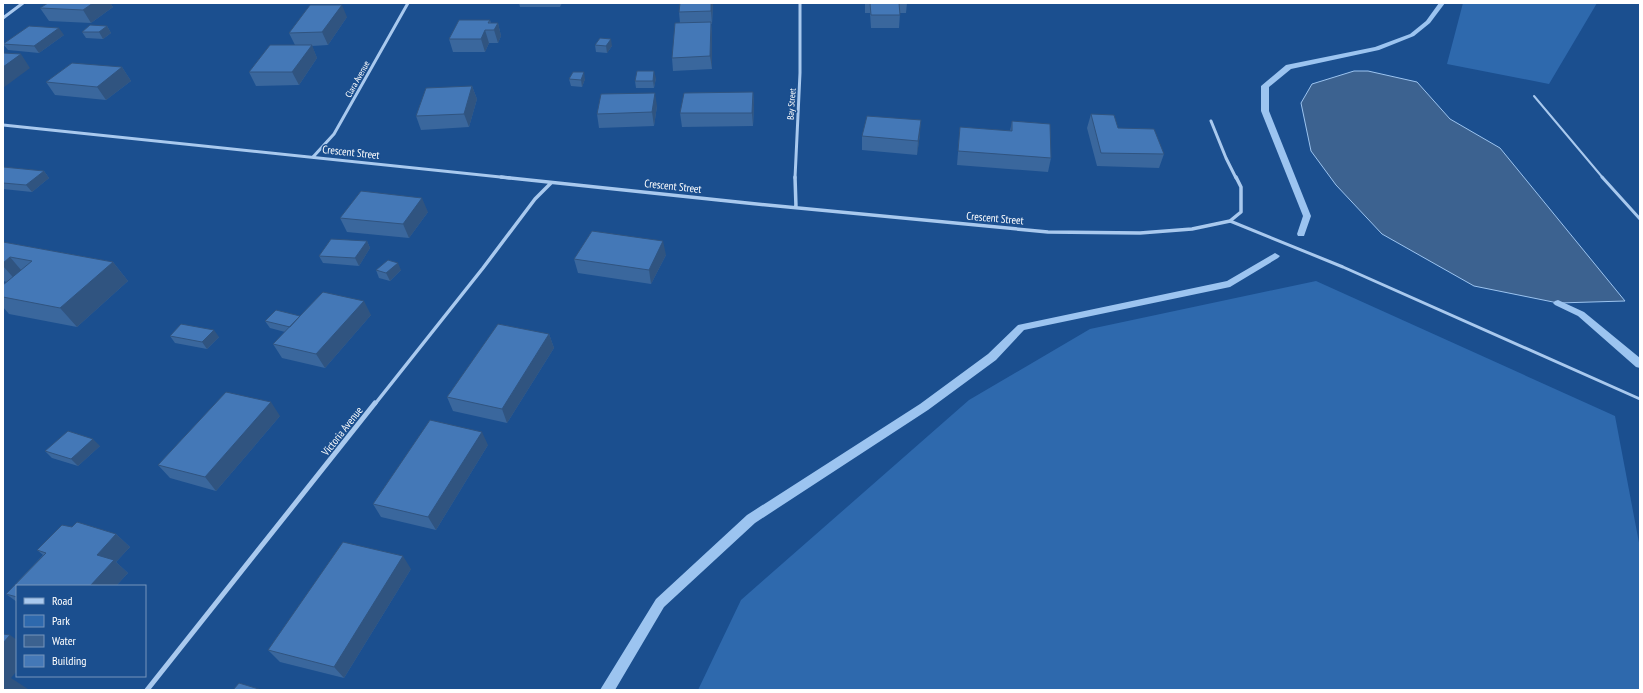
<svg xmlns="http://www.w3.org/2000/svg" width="1643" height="693" font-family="'PT Sans Narrow',sans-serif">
<rect width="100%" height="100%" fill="#1b4f8f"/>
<path fill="#2e69ad" d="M1463,3H1597L1549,84L1447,64Z
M1316,281L1615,416L1640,548V690H698L741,600L969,400L1090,329Z"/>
<path fill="#3c6290" stroke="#9cc4f0" d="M1354,71H1368L1417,82L1450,119L1500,148L1625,301L1558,303L1474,286L1382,234L1336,185L1311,151L1301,103L1312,84Z"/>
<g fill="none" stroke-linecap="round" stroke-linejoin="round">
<path fill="#9cc4f0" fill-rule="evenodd" d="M1439,3H1445L1430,23L1414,36L1379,50L1291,69L1269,87V111L1311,216L1304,236H1298L1297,234L1303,216L1261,111V86L1286,65L1375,47L1410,34L1426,21Z
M1275,253L1280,256L1278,258L1230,287L1024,330L996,360L928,410L755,523L664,607L615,690H600L656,599L747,515L920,404L988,354L1018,325L1227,281Z
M1558,300L1584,312L1640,358V368L1636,367L1578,316L1555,305L1553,303L1555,301Z"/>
<path stroke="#a9c9ee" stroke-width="2" d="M1534,96L1603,178"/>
<path stroke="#a9c9ee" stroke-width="3" d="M1602,177L1640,219
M1230,221L1343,267L1640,399"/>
<path stroke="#a9c9ee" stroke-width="3" d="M3,18L23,3
M1211,121L1226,158L1236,178
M3,125L510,178
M313,157L334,134L408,3
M795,178L800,73V3"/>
<path stroke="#a9c9ee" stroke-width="3.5" d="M501,177L747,203L1048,232L1140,233L1192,229L1230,221L1241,212V187L1236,177
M795,177L796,207
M375,404L483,268L535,199L551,183"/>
<path stroke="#a9c9ee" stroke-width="5" d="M147,690L375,403"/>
</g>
<path fill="#3a679d" d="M48,3H110L113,7L91,23L49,21L40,8Z
M519,3H562L560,7H520Z
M713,3L712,24H711L712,35V69L673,71L672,58L680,23L679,12Z
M865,3H907L906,13H900L899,28H871L870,13H865Z
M347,17L328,45L312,46L317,58L299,85L256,86L249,72L295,45L289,33Z
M490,20L491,23H498L501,36L498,43H489L485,52H453L449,39Z
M107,26L111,33L103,39L86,38L82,32Z
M64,35L39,53L8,50L3,44Z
M595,45L612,46L607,53L596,52Z
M122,67L131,81L106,100L55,95L46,82Z
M656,78L654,88H636L635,81Z
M569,79H585L582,87L571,86Z
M472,86L477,99L469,127L421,130L416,116Z
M753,92L754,105L753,126L682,127L680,113Z
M657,106L654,126L599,128L597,114Z
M1091,114L1118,128L1164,154L1159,168L1097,166L1087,128Z
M1012,121L1051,158L1048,172L957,165L960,127L1010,131Z
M920,134L917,155L862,150V136Z
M3,167L44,171L49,178L32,192L3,189Z
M428,212L409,238L347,232L340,218Z
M367,241L370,248L359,266L323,263L319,256Z
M3,242L113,262L128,281L77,327L9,314L3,307V285L7,282L3,281Z
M666,255L651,284L578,273L574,259Z
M376,270H401L390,281L379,278Z
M371,315L325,368L282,358L273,344L285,332L270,328L265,321L300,316Z
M549,334L554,348L507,423L453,411L447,397Z
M170,336L219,337L207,349L175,343Z
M280,416L216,491L170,478L158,465Z
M488,445L436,530L381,517L373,504Z
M100,446L78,466L52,458L45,451Z
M72,527L116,534L130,547L116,562L128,573L116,586H17V602L6,594L43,555L37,550Z
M411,569L344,678L280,662L268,650Z"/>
<path fill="#305480" d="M93,3H110L113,7L91,23L83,10Z
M711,3H713L712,24L711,11Z
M342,5L347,17L328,45L322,32Z
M711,22L712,35V69L710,56Z
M498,23L501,36L498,43L494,30Z
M107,26L111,33L103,39L99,32Z
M59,28L64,35L39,53L34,46Z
M485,30L489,43L485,52L481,39Z
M611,39L612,46L607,53L606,46Z
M312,45L317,58L299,85L292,72Z
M21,54L30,68L3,88V67Z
M122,67L131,81L106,100L97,87Z
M654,71L656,78L654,88L653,81Z
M584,72L585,79L582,87L581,80Z
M472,86L477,99L469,127L464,114Z
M753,92L754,105L753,126L752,113Z
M655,93L657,106L654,126L652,112Z
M921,120L920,134L917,155L918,141Z
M44,171L49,178L32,192L26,185Z
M422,198L428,212L409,238L403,224Z
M367,241L370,248L359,266L355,258Z
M663,241L666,255L651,284L649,270Z
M10,257L27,277L19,284L3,266V263Z
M113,262L128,281L77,327L60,308Z
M398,263L401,270L390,281L386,273Z
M364,301L371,315L325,368L316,354Z
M214,330L219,337L207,349L202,342Z
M549,334L554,348L507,423L502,409Z
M271,402L280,416L216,491L205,477Z
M482,432L488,445L436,530L428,517Z
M93,439L100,446L78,466L71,459Z
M116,534L130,547L116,562L128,573L116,586H90L97,555Z
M403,556L411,569L344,678L334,667Z
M10,635L17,640V671L11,678L28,689V690H3V643Z"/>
<path fill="#4478b7" stroke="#305480" d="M48,3H93L83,10L40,8Z
M680,3H711V11L679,12Z
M870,3H899L900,15H871Z
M310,5H342L322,32L289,33Z
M459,20H490L488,23H498L494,30H485L481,39H449Z
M711,22L710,56L672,58L675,23Z
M90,25L107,26L99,32H82Z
M29,26L59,28L34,46L3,44Z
M600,38L611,39L606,46L595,45Z
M270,45H312L292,72H249Z
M3,53L21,54L3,67Z
M72,63L122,67L97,87L46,82Z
M637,71H654L653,81H635Z
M573,72H584L581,80L569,79Z
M472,86L464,114L416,116L426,88Z
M753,92L752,113H680L684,93Z
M655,93L652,112L597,114L601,94Z
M1091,114L1114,115L1118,128L1154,129L1164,154L1101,153Z
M867,116L921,120L918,141L862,136Z
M1012,121L1050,124L1051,158L958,151L960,127L1012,131Z
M3,167L44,171L26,185L3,183Z
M361,191L422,198L403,224L340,218Z
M592,231L663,241L649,270L574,259Z
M331,239L367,241L355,258L319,256Z
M3,242L113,262L60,308L3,297V285L32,261L10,257L3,263Z
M388,260L398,263L386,273L376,270Z
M323,292L364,301L316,354L273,344Z
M276,310L300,316L290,327L265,321Z
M181,324L214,330L202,342L170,336Z
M498,324L549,334L502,409L447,397Z
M226,392L271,402L205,477L158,465Z
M430,420L482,432L428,517L373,504Z
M68,431L93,439L71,459L45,451Z
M77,522L116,534L97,555L114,560L90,586H17V597L6,594L46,553L37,550L62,525L72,527Z
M343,542L403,556L334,667L268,650Z
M3,634L10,635L3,643Z
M239,683L262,690H233Z"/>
<g text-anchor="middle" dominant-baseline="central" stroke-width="3" stroke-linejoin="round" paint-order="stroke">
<g font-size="9" fill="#fff" stroke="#1b4f8f">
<text transform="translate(357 79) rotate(-61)">Clara Avenue</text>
<text transform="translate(791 104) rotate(-86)">Bay Street</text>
</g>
<g font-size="11" fill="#fff" stroke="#1b4f8f">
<text transform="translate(351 152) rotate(6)">Crescent Street</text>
<text transform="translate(673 186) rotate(6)">Crescent Street</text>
<text transform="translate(995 218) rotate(5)">Crescent Street</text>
<text transform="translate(342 431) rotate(-52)">Victoria Avenue</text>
</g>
</g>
<rect width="1643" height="693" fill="none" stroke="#ffffff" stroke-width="8"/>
<rect x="16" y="585" width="130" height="92" fill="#1b4f8f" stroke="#7695bc"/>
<rect x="24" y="598" width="20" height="6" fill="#a9c9ee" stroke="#7695bc"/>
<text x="52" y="605" font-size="12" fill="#ffffff">Road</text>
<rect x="24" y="615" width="20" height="12" fill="#2e69ad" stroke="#7695bc"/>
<text x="52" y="625" font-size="12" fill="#ffffff">Park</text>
<rect x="24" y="635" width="20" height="12" fill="#3c6290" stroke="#7695bc"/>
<text x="52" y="645" font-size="12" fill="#ffffff">Water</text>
<rect x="24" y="655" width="20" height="12" fill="#4478b7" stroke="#7695bc"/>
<text x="52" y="665" font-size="12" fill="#ffffff">Building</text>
</svg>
